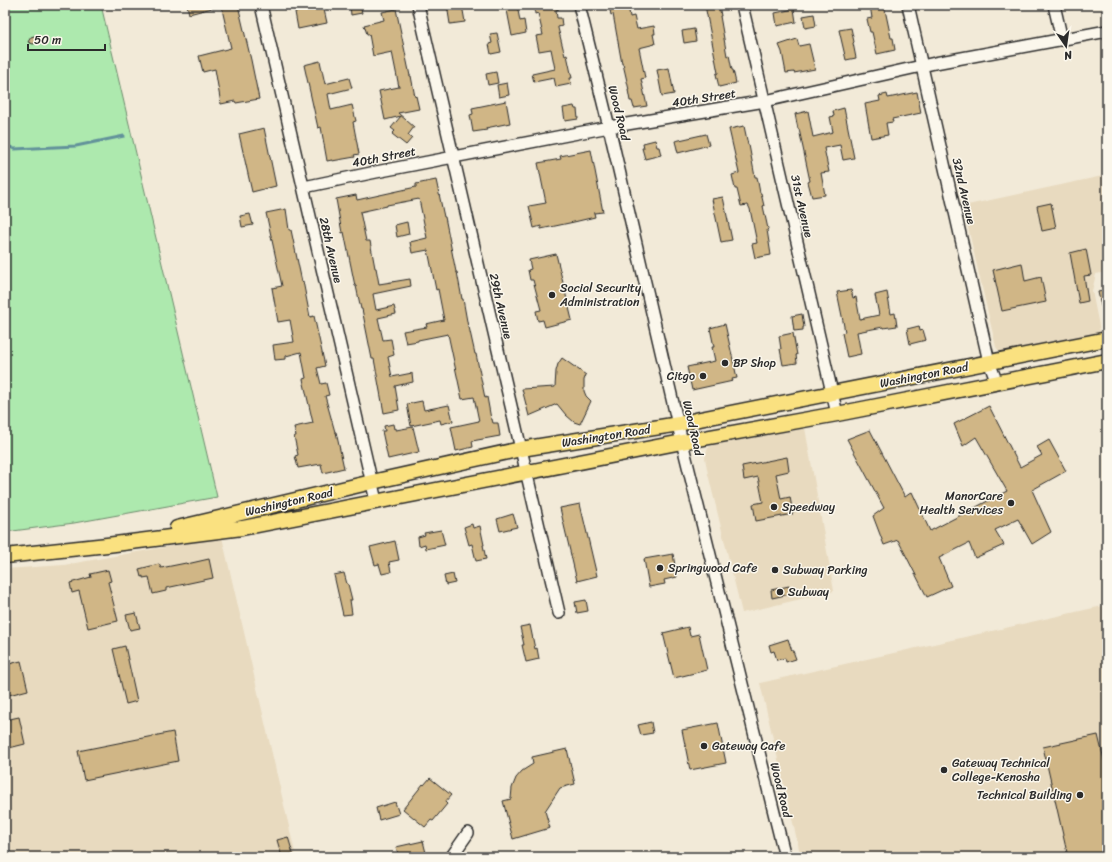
<svg xmlns="http://www.w3.org/2000/svg" width="1112" height="862" font-family="Sriracha,sans-serif">
<rect width="100%" height="100%" fill="#f2ead8"/>
<filter id="ink" filterUnits="userSpaceOnUse"><feTurbulence type="fractalNoise" baseFrequency=".025" numOctaves="2"/><feDisplacementMap in="SourceGraphic" scale="8" xChannelSelector="R" yChannelSelector="G"/><feConvolveMatrix kernelMatrix="1 2 1 2 8 2 1 2 1" color-interpolation-filters="sRGB"/></filter>
<g filter="url(#ink)">
<path fill="#e8dabf" d="M1107,175V272L1096,274L1092,291L1101,336L1003,354L999,351L996,347L963,206Z
M805,428L834,591L742,613L708,474L705,458L706,453L708,448L713,445Z
M222,537L296,857H5V569L64,565Z
M1107,605V857H801L760,683Z"/>
<path fill="#ade9ae" stroke="#6c8a6c" d="M5,5H101L217,497L74,523L5,532Z"/>
<g fill="none" stroke-linecap="round" stroke-linejoin="round">
<path stroke="#62929a" stroke-width="3" d="M5,144L14,149L76,146L124,136"/>
</g>
<path fill="#d0b686" stroke="#2b2b2b" d="M187,5H211L212,8L189,14Z
M221,5H238L251,60L259,99L236,103L235,101L221,104L215,69L203,72L199,56L231,48Z
M317,5H323L327,23L298,29L295,12L306,10L305,8Z
M350,5H360L362,13L351,15Z
M447,5H462L465,22L450,24Z
M506,5H517L520,21L524,20L526,33L512,36Z
M534,5H559V9L556,10L557,18H561L562,26L558,27V28L565,56L567,55L572,78H570L571,84L556,87L554,78L534,82L532,74L555,69L551,49L539,51L536,36L543,35L538,13L535,14Z
M609,5H628L630,17L634,16L637,29L654,26L655,34H653L655,44L639,48L645,78L641,79L647,106L634,108L632,101H630L628,90H629L623,64H622L613,14L611,15Z
M705,5H719L721,16H720L727,56L729,55L732,70H733L736,83L719,87L716,74L718,73Z
M870,5H884L891,38H893L895,50L877,54L872,32H870L867,19L872,18Z
M396,9L410,76H411L415,97L416,96L419,109L398,113L414,127L408,135L412,138L406,145L392,134L395,131L391,128L401,116L385,120L379,91L399,87L392,52L373,56L369,34H367L364,25L384,20L382,12Z
M794,9L796,22L777,26L775,13Z
M814,14L816,26L805,28L803,16Z
M851,28L854,42L853,43L856,58L846,60L839,30Z
M694,29L696,41L684,43L682,31Z
M497,33L501,52L491,54L489,44L492,43L490,34Z
M34,36L39,39L37,43L33,44L28,42L31,37Z
M797,39L799,46L809,44L815,69L794,73V72L786,73L782,52L779,45Z
M320,61L325,84L349,78L352,88L328,94L331,110L352,105L356,121L353,122L359,154L354,155L355,157L332,161V160L327,161L321,127L318,128L304,65Z
M669,68L674,94L662,96L657,70Z
M496,72L498,83L488,85L486,74Z
M507,83L509,95L499,97L497,85Z
M917,92L921,113L892,119L893,122L886,123L888,135L871,138L865,104L880,101L879,96L887,94L888,98Z
M506,101L510,123L486,128L487,130L473,132L470,115L473,114L472,108Z
M574,106L575,109H577L578,119L565,121L563,108Z
M844,108L854,158L843,160L840,145L824,148L829,172L821,173L825,195L812,197L808,182L810,181L799,129H798L795,114L808,111L813,137L833,132L830,117L834,116L833,111Z
M744,126L748,145H749L755,177H757L760,193H761L764,206H763L768,229L767,230L771,255L755,258L752,244L757,243L750,209L748,205L741,206L737,189H735L732,175L739,173L729,129Z
M264,128L276,186L252,192L239,134Z
M706,134L709,145L678,153L675,141Z
M655,140L657,147H659L661,155L645,159L642,148H644L643,143Z
M591,150L603,212L594,213L595,217L574,222L541,229V226L534,228L529,206L546,203L538,163L561,159L560,156Z
M436,180L444,217H445L456,272H457L462,299H463L468,327H469L475,354H476L485,398L487,397L491,419H492L493,423H498L500,436L472,441L473,447L456,451L451,427L479,421L474,397L462,399L448,334L418,340V341L406,343L403,331L427,327L426,324L444,320L438,289L436,290L428,250L412,253L410,242L427,238L419,199L387,205V206L360,212L366,241H370L375,268H376L379,284L410,279L411,286L373,294L376,310L394,306L396,314L378,318L383,340L391,339L394,355L388,357L392,377L412,373L413,382L395,386L399,410L384,413L374,359H372L362,309H361L356,286H355L344,232L342,233L336,199L356,195L357,200L416,187V184Z
M723,197L732,240L721,242L712,199Z
M1051,203L1056,228L1042,231L1037,206Z
M286,209L289,230H291L302,282L303,281L310,317L314,316L325,366L317,368L321,384L326,383L329,395L325,396L335,432H336L344,468L323,473L321,464L298,468L295,456L298,455L294,436H296L294,427L313,423L303,379L306,378L301,352L286,356V359L275,360L273,345L294,342L290,320L278,322L272,288L282,286L266,213Z
M250,214L253,225L242,227L240,216Z
M407,222L409,234L397,237L395,225Z
M1086,249L1091,275L1084,276L1088,301L1079,303L1070,253Z
M556,254L572,320L545,327L543,320L538,321L536,311L541,310L533,280H530L528,270L531,269L529,260Z
M1022,263L1025,281L1041,277L1046,302L1002,311L993,270Z
M851,290L853,298L856,297L860,319L879,315L875,295L887,292L891,314L895,313L897,326L883,328V327L857,332L861,354L847,357L842,333L845,332L843,321L837,292Z
M1107,290V314H1103L1098,292Z
M802,314L804,327H803V330L794,331L792,316Z
M725,324L737,378L732,379L733,381L692,390L687,367L715,361L712,347H714L710,328Z
M919,326L920,331L923,330L926,340L910,344L907,329Z
M793,333L797,355H796L797,363L783,365L780,349H781L779,336Z
M562,358L586,375L584,380V391L586,396L591,401L580,424L574,422L566,415L557,404L529,416L522,389L555,387L556,371L558,364Z
M422,401L424,410L449,405L453,421L441,424L440,420L411,426L407,404Z
M989,406L1020,467L1042,455L1037,447L1049,440L1066,471L1032,490L1051,532L1032,544L1018,519L995,530L1004,545L975,558L969,543L939,558L951,586L927,597L898,540L884,545L873,516L884,508L847,439L870,430L905,497L912,492L930,531L1007,491L976,437L963,446L954,424Z
M393,424L394,429L396,428V430L413,427L419,452L388,459L382,431H385L384,426Z
M787,457L789,471L776,474L781,499L790,497L793,514L756,521L753,504L763,502L758,477L744,480L742,466Z
M580,504L597,576L577,581L560,508Z
M513,514L517,527L500,531L497,519Z
M472,524L473,528L480,526L484,545H483L486,559L476,561L472,544L469,545L464,527Z
M441,530L445,545L426,549L425,544L419,546L418,537L425,535L424,533Z
M395,541L399,560L389,562L391,572L382,574L379,564L375,565L370,547Z
M673,554L677,577L664,580L665,584L649,587L644,559Z
M209,559L213,578L166,588V591L153,594L149,577L143,578V576L141,577L139,569L159,564L161,568L186,563L187,564Z
M108,570L111,581L108,582L118,621L88,628L79,591L72,593L70,583L91,577L90,574Z
M344,573L347,584H348L352,600H350L352,614L343,615L334,575Z
M453,574L455,583L446,585L444,576Z
M789,586L790,594L772,598L771,590Z
M586,600L588,611L577,613L575,602Z
M136,613L140,628L130,630L126,615Z
M530,625L535,649L537,648L539,659L526,662L522,645H524L520,627Z
M688,627L690,636L699,634L707,670L674,678L663,633Z
M788,639L792,651H793L796,659L786,662L785,658L777,660L774,651L771,652L769,645Z
M125,646L137,701L126,704L113,649Z
M21,661L28,690L5,696V665Z
M19,717L25,744L5,749V720Z
M651,722L653,733L641,735L638,725Z
M718,723L726,763L690,770L682,730Z
M173,732L178,761L84,780L78,751Z
M1098,735L1107,772V857H1068L1043,747Z
M567,749L575,784L560,788L545,811L550,828L513,839L503,801L511,799L512,788L516,778L522,771L533,764L532,757Z
M430,778L451,795L445,802L447,804L433,821L431,820L425,827L403,809L423,784L424,785Z
M395,802L399,814L379,820L376,808Z
M288,837L294,857H282L277,840Z
M423,841L427,857H399L396,847Z"/>
<g fill="none" stroke-linecap="round" stroke-linejoin="round">
<g stroke="#2b2b2b" stroke-width="14">
<path id="minor" d="M261,5L376,501
M418,5L559,613
M579,5L609,127L682,442L785,857
M742,5L837,414
M908,5L989,362L997,383
M1054,5L1062,40
M304,187L376,172L609,127L765,101L935,63L1107,31
M452,857V856L468,833"/>
</g>
<g stroke="#2b2b2b" stroke-width="17">
<path id="major" d="M177,528L372,482L521,449L679,424L700,419L1107,339
M5,556L107,545L242,528L682,442L837,414L1107,361"/>
</g>
<use href="#minor" stroke="#fbf7ec" stroke-width="11"/>
<use href="#major" stroke="#fae180" stroke-width="14"/>
</g>
</g>
<g fill="#2b2b2b" stroke="#fbf7ec" stroke-width="1.5">
<circle cx="552" cy="295" r="4"/>
<circle cx="725" cy="363" r="4"/>
<circle cx="703" cy="376" r="4"/>
<circle cx="1011" cy="503" r="4"/>
<circle cx="774" cy="507" r="4"/>
<circle cx="660" cy="568" r="4"/>
<circle cx="775" cy="570" r="4"/>
<circle cx="780" cy="592" r="4"/>
<circle cx="704" cy="746" r="4"/>
<circle cx="944" cy="770" r="4"/>
<circle cx="1080" cy="795" r="4"/>
</g>
<g text-anchor="middle" dominant-baseline="central" stroke-width="3" stroke-linejoin="round" paint-order="stroke">
<g font-size="12" fill="#2b2b2b" stroke="#fbf7ec">
<text transform="translate(704 98) rotate(-9)">40th Street</text>
<text transform="translate(619 113) rotate(76)">Wood Road</text>
<text transform="translate(384 157) rotate(-11)">40th Street</text>
<text transform="translate(964 191) rotate(77)">32nd Avenue</text>
<text transform="translate(802 206) rotate(77)">31st Avenue</text>
<text transform="translate(331 250) rotate(77)">28th Avenue</text>
<text transform="translate(501 306) rotate(77)">29th Avenue</text>
<text transform="translate(924 375) rotate(-11)">Washington Road</text>
<text transform="translate(693 428) rotate(77)">Wood Road</text>
<text transform="translate(606 436) rotate(-9)">Washington Road</text>
<text transform="translate(289 502) rotate(-13)">Washington Road</text>
<text transform="translate(781 790) rotate(76)">Wood Road</text>
</g>
<g font-size="12" fill="#2b2b2b" stroke="#fbf7ec" text-anchor="start">
<text x="560" y="288">Social Security<tspan x="560" dy="14">Administration</tspan></text>
<text x="733" y="363">BP Shop</text>
<text x="695" y="376" text-anchor="end">Citgo</text>
<text x="1003" y="496" text-anchor="end">ManorCare<tspan x="1003" dy="14">Health Services</tspan></text>
<text x="782" y="507">Speedway</text>
<text x="668" y="568">Springwood Cafe</text>
<text x="783" y="570">Subway Parking</text>
<text x="788" y="592">Subway</text>
<text x="712" y="746">Gateway Cafe</text>
<text x="952" y="763">Gateway Technical<tspan x="952" dy="14">College-Kenosha</tspan></text>
<text x="1072" y="795" text-anchor="end">Technical Building</text>
</g>
</g>
<rect width="1112" height="862" fill="none" stroke="#fbf7ec" stroke-width="20"/>
<rect x="10" y="10" width="1092" height="842" fill="none" stroke="#2b2b2b" stroke-width="1.5" filter="url(#ink)"/>
<g transform="translate(1066 46) rotate(167)" stroke="#fbf7ec" stroke-width="3" paint-order="stroke">
<path d="M0-3L7 15L0 10L-7 15Z" fill="#2b2b2b"/>
<text y="-6" font-size="11" font-weight="bold" text-anchor="middle" fill="#2b2b2b">N</text>
</g>
<path d="M28 44v6h77v-6" fill="none" stroke="#2b2b2b" stroke-width="2"/>
<text x="34" y="44" font-size="12" fill="#2b2b2b" stroke="#fbf7ec" stroke-width="3" paint-order="stroke">50 m</text>
</svg>
